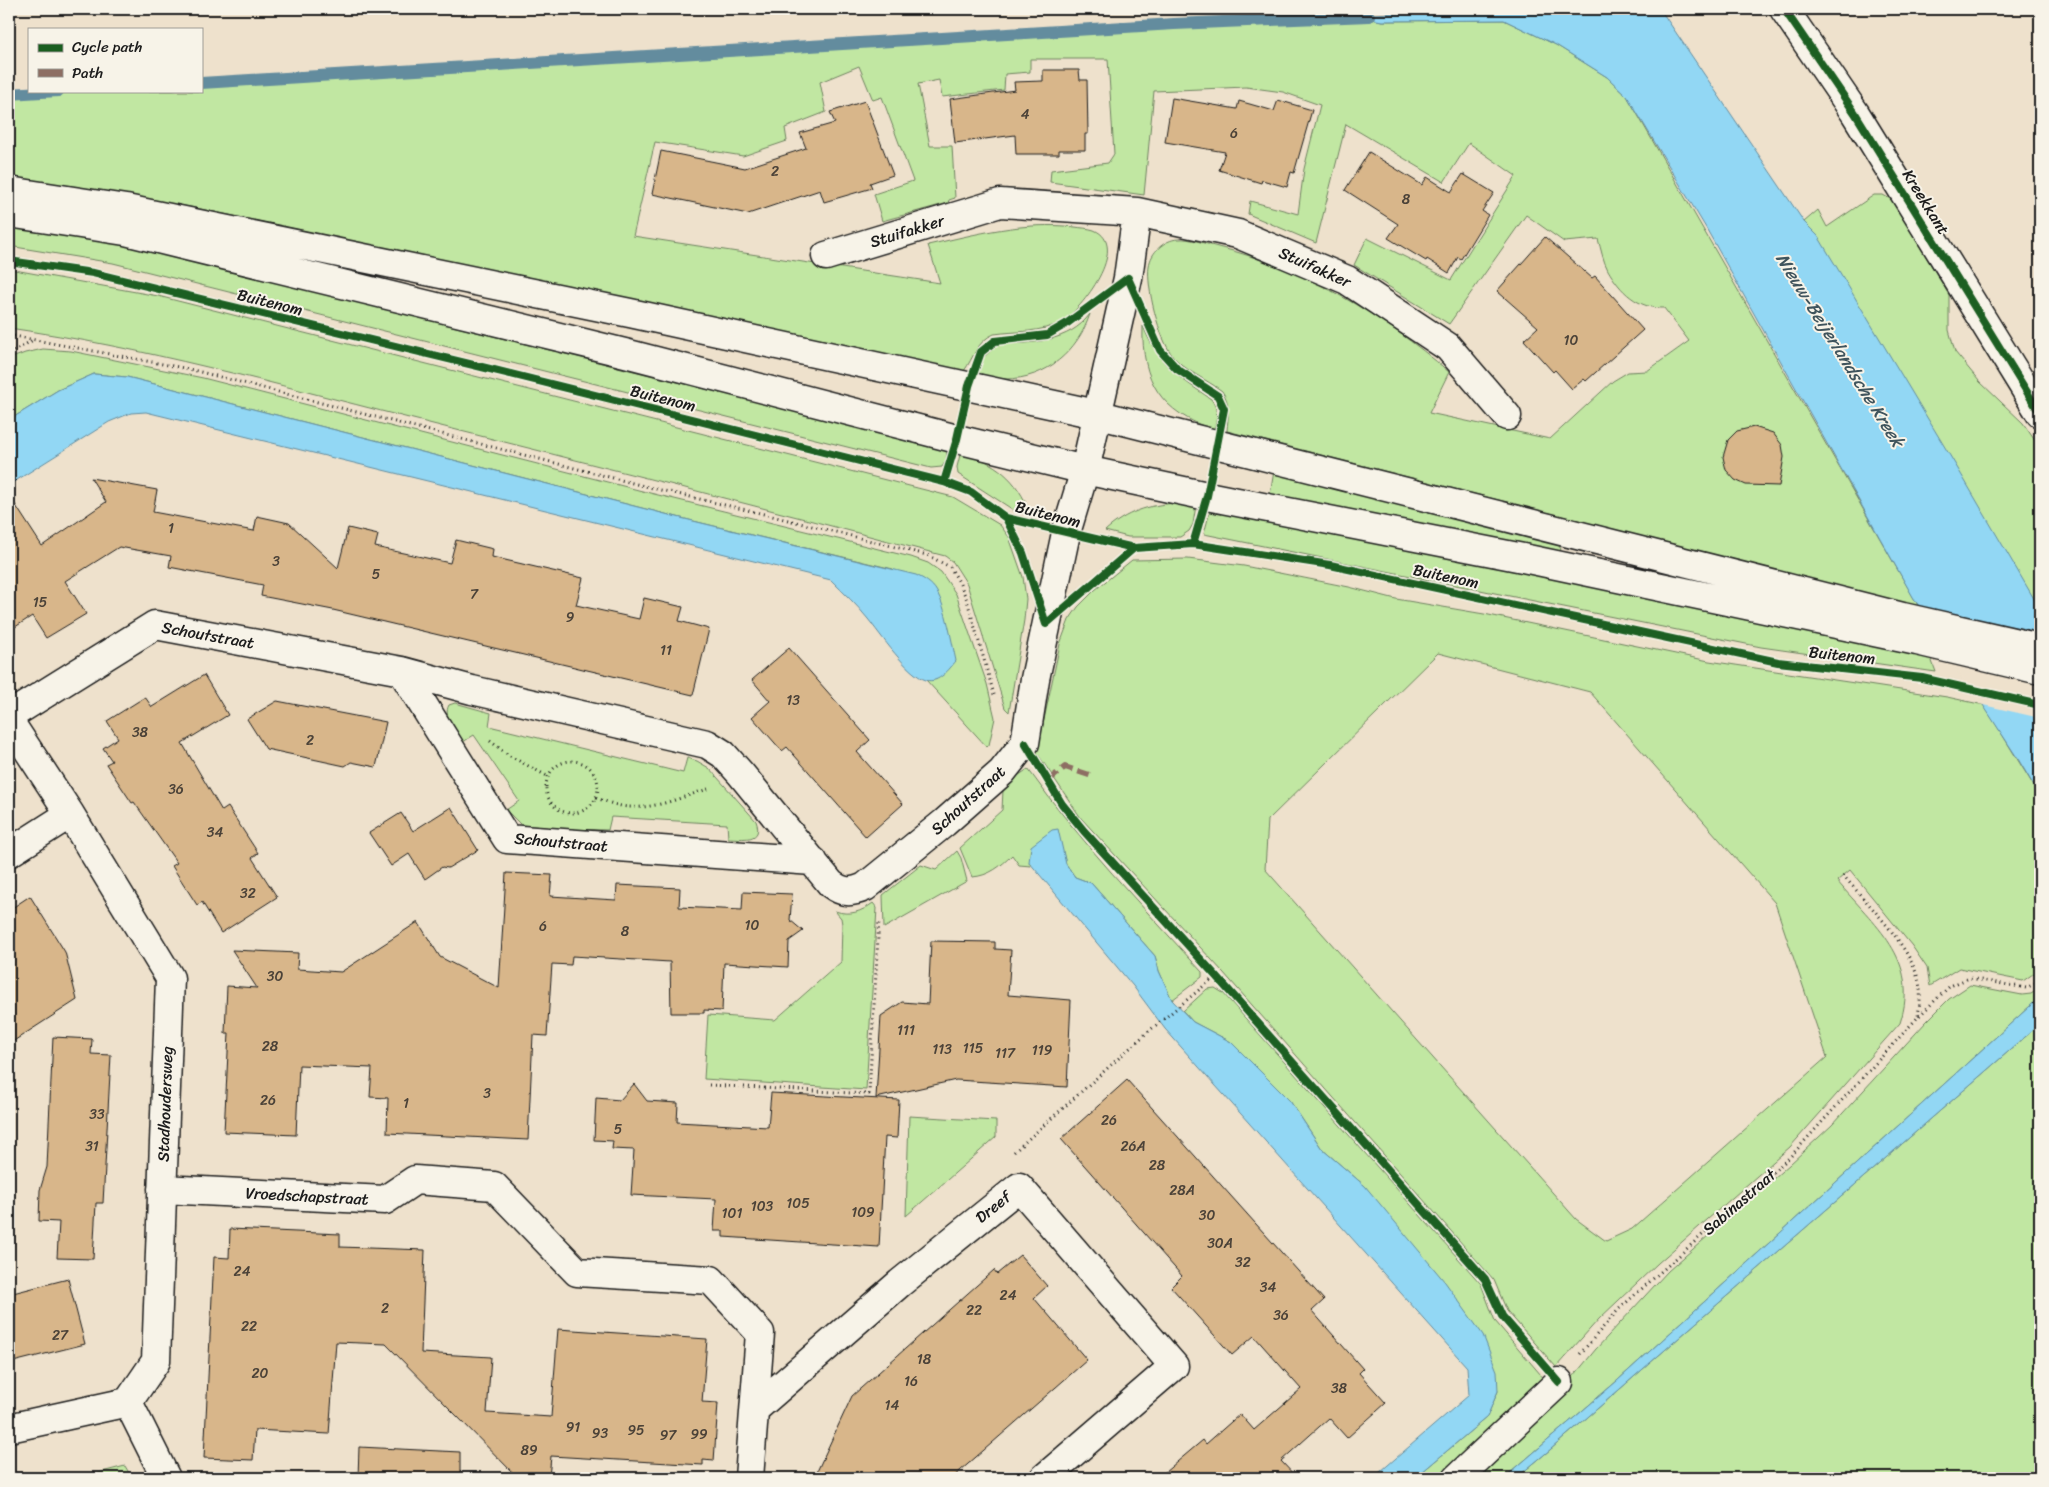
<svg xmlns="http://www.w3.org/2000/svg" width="2049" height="1487" font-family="Sriracha,sans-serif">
<rect width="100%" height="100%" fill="#eee1cc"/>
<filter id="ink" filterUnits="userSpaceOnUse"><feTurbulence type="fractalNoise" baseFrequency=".02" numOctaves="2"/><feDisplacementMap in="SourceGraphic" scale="10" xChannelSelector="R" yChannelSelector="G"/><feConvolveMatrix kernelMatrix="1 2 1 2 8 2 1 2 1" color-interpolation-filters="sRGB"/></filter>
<g filter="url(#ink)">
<path fill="#c1e7a2" stroke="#6e825f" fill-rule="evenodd" d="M1354,16L1382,21L1504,20L1556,45L1607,77L1627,96L1919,607L1227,431C1228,416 1231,404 1222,391C1206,379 1185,371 1173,356C1159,339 1146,287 1149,266C1151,252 1164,240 1178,239C1191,238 1206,244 1218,247C1304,268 1383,315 1449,372L1429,413L1550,439L1613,381L1628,372L1647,371L1689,341L1664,308C1638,309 1620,291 1608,270C1603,261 1601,249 1598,239L1564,242L1526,215L1449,324L1354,265L1367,238L1451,280L1516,176L1469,143L1444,182L1346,124L1316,243L1248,214L1250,201L1298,214L1304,169L1320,105L1283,92L1246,87L1154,91L1144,195L1050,182L1051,170L1108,163L1114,154L1108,59H1030V72L1005,74L1004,90L942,97L939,80L918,84L930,146H952L955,198L949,200L948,203L882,221L874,194L913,181L882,97L873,100L859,66L820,82L826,112L785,128L787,141L743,156L655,142L633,236L940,283L928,245C976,234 1024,221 1075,227C1081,228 1088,228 1094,230C1131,245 1082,310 1061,322C1041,333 1016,331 994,334C977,341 974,357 964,371L196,208L9,177V94L58,91H201V83L1174,24Z
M1874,195H1883L1892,200L1949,295V330L1955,352L1979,381L2023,423L2040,448V610L1804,222L1818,210L1827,227Z
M9,226L119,243L947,449L946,460L942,467L931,468L113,263L9,246Z
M9,269L158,296L953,497L1000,525L1009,537L1023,577L1026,599L1024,620L1009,712L1005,708L967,584L953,562L945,556C765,508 585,462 405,417C274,384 143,347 9,328Z
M1090,314C1078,351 1046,379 1006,379C997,379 987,376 978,375L983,358L998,344C1030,344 1070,342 1090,314Z
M1143,326C1159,366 1177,376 1211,399C1219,410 1217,418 1214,430C1161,412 1141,381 1143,326Z
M43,349L71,351L203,378L650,493L911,557L928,563L941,572L956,594L987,684L995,718L989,745L987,747L926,680L937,679L893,569L685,519L127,377L94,374L58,390L9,420V359L25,353Z
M961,451C996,463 1017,478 1030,513L1015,511L958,474L957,467Z
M1274,471L1557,543L1561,549L1559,552L1270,495Z
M1176,503L1196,505L1193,524L1189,531L1180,537H1128L1105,531C1126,512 1148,505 1176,503Z
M1210,511L1711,610L1930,656L1936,672L1761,647L1204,534Z
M1188,559L1244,566L1349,587L1396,599L1484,614L1709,661L1947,697L1984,705L2040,796V969L2023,981L1959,968L1930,986L1927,968L1912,946L1850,870L1837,881C1874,925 1921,959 1900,1023L1790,1147L1658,1263L1599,1319L1556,1367L1507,1311L1494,1280L1223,972L1081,818L1037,753L1060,644L1069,620L1078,607L1095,590L1132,560ZM1438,653L1590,692L1775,903L1827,1057L1632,1229L1606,1241L1576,1219L1265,869L1268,820Z
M455,703L491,713L489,726L683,773L687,758L697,761L709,768L756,821C764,843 742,838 728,838L727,824L611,817L608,830L562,829L521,825L506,810L519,801L474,735L463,742C457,732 442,717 449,705Z
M1028,769C1080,842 1142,906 1202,972V977L1172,1000L1159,971L1155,956L1091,883L1075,877L1066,864L1060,842L1029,862L1031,866L1019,865L1012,855C1001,866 989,876 972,877L960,848L1002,810L1003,790L1016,777Z
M957,851L961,858L967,881L884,928L883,895L921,865L936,870Z
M873,903L877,908L866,1090L704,1079L708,1015L775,1020L841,962L842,924L841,918L835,911C850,916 861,912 873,903Z
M1970,985L2022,995L2031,994L2040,988V997L1617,1381L1504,1478H1469L1559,1394L1596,1349L1668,1271L1790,1164L1832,1125L1926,1022L1949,999Z
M1215,988L1223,993L1481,1284L1495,1321L1541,1375L1543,1385L1443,1478H1415L1487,1417L1498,1391L1365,1186L1322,1149L1290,1101L1231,1042L1193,1022L1183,1011L1207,989Z
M2040,1024V1478H1516L1551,1449Z
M909,1116L996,1121V1137L906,1216Z
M125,1466L132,1478H79Z
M181,1473L277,1477V1478H181Z"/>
<path fill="#92d7f4" stroke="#638c9e" d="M1468,9H1660L1804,222L1818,236L1958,469L2040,609V796L2018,759L1913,597L1706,228L1627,96L1607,77L1556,45L1504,20L1382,21L1354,16V15Z
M94,374L127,377L685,519L916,575C924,579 932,583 937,592C946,608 952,642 956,661C949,669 939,684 926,680C908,675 880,634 868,619C857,605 844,593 831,580L146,412L131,413L109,422L9,485V420L58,390Z
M1058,829L1066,864L1075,877L1091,883L1155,956L1159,971L1172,1000L1193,1022L1231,1042L1290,1101L1322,1149L1365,1186L1445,1282L1483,1335L1497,1371L1498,1391L1487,1417L1415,1478H1373L1469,1395L1467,1367L1165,1029L1133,986L1029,862L1031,846L1052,830Z
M2040,997V1024L1551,1449L1516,1478H1504L1617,1381Z"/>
<path fill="#eee1cc" d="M1916,606L2040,633V718L1979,704Z"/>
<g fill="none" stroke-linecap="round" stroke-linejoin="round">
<path stroke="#638c9e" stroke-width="12" d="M201,83L1174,24L1369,16
M9,94L58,91"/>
</g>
<path fill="#d8b68a" stroke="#1c1c1c" d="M1043,70H1079L1080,80H1087L1088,134H1085V150H1059V154H1016L1015,135L955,143L950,99L1015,90L1014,82L1043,81Z
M1172,98L1237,109L1239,101L1274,111L1278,100L1312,110L1294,173L1291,172L1287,187L1262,180L1261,183L1219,170L1225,152L1165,142Z
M865,101L893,175L870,183L872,188L824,202L820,190L748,214L652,194L661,151L745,168L806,148L800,133L835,123L830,112Z
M1369,152L1422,185L1427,177L1451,192L1463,174L1494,193L1482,211L1488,215L1461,259L1458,257L1449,273L1427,259L1426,261L1388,238L1398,224L1345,190Z
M1545,237L1592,278L1595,276L1643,330L1586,381L1584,379L1572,389L1555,370L1553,372L1524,340L1538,327L1497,291Z
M1754,427L1773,433L1782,445L1784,457L1779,486L1746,485L1735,480L1726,470L1723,457L1728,440L1737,431Z
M91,478L157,490L153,512L254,531L257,516L289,523L338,568L348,528L378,535L375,547L450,563L456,540L493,549L492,557L583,578L576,605L639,619L644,598L683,607L679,621L709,629L693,695L333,610L261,596L263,585L169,567L171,556L119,547L65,581L86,614L46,638L32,616L9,631V495L42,546L106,502Z
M789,648L870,740L857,752L903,804L866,837L787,747L782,751L752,717L770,701L752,680Z
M204,675L228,715L182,743L222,811L228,807L258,853L252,858L277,897L221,933L202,902L197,905L172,866L177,863L134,802L132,803L106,764L112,761L103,748L118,738L107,721L145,697L152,707Z
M277,701L386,722L376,767L351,762L345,766L266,749L247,719Z
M451,807L478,850L448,868L442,867L425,879L409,854L391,866L369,833L401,813L413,831Z
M506,873L552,875L550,896L616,900L617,885L680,888L679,907L742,910L743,892L792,894L790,920L803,931L789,941L788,967L724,963L722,1011L704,1010V1013H671L670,962L572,956L571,965L552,964L547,1036L533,1035L528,1140L387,1133L388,1098L370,1097L372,1068L299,1065L296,1135L224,1132L229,1033H225L227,986L257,988L232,950L298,953L297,969L341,972L418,922L440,957L499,988Z
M30,896L65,952L77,1000L9,1044V910Z
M931,941L995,942V949L1011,950L1008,995L1071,1000L1067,1087L956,1080L876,1098L881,1016L902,1002L928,1004Z
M53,1037L92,1039L91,1054L111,1055L103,1203H96L93,1259L57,1258L59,1222L39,1221L40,1190L47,1167Z
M1127,1080L1324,1300L1312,1311L1363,1369L1359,1373L1386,1403L1347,1438L1329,1418L1281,1461L1297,1478H1158L1203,1440L1206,1444L1240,1414L1254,1430L1301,1389L1254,1336L1232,1355L1171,1287L1182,1276L1061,1139Z
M634,1084L647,1101L678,1103L677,1122L768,1127L771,1093L899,1100L897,1138L885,1137L879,1247L723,1237V1231H714L716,1199L631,1195L634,1150L612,1149L613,1141L594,1140L596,1098L620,1100Z
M230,1229L340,1234V1247L425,1250L421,1353L491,1357L487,1413L551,1417L558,1329L707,1339L702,1402L718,1403L714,1461L703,1460V1465L551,1456L549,1478H518L386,1344L336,1342L329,1434L255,1430L253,1460L204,1458L214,1257L229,1258Z
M1020,1255L1047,1286L1034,1298L1087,1360L952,1478H814L852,1396L994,1270L997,1274Z
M68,1279L85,1344L9,1363V1294Z
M359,1447L460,1452V1478H358Z"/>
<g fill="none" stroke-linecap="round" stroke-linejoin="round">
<g stroke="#1c1c1c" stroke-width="31">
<path id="street" d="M1784,9L1855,113L2040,413
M826,256L1000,203L1137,212L1238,234L1347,280L1448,347L1507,416
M402,671L507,839L813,861
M9,716L155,625L402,671L472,690L707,744L723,754L741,774L831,884C843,893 851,893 865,887L944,823L1002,772L1025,743L1035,679L1066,533L1085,470L1128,278L1137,212
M9,721L70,814L170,978L156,1361L128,1402L9,1428
M9,853L70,814
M162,1189L385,1200L415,1180L494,1186L577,1272L711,1280L760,1333L749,1478
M128,1402L166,1478
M755,1409L900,1283L1019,1187L1174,1366L1044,1478
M1457,1478L1559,1382"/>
</g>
<g stroke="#1c1c1c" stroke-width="31">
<path id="secondary" d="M9,191L126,209L630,313L1096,414L1903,617L2040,648
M9,213L125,231L625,353L957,439L1085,470L1207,496L1523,558L1917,641L2040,670"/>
</g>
<path stroke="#1c1c1c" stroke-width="3" stroke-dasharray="1 4" stroke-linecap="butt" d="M9,335L189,369L656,489L764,514L927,555L950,567L959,582L967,600L995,698
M9,354L33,340
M490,741L510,756L549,777
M546 787a26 26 0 1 1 52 0a26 26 0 1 1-52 0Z
M596,798C608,802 619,807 631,807C656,809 685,796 708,789
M1843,875C1868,905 1916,950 1920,989C1921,998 1919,1008 1918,1016
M709,1085L869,1094L879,920
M1014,1152L1149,1031L1216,976
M1580,1354L1619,1309L1790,1157L1918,1017L1950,986L1969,978L2026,988L2040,981"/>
<use href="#street" stroke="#f7f3e8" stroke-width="28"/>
<use href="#secondary" stroke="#f7f3e8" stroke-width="28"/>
<path stroke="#8d6e63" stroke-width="6" stroke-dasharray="12 6" stroke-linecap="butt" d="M1048,781L1065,767L1092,776"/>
<g stroke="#f7f3e8" stroke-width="11">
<path id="cycleway" d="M1784,9L1855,113L2040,413
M9,261L93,273L490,369L944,482L971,492L1006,518L1134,548L1193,544L1330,565L1778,662L1922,678L2040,705
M944,482L957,439L969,386L981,352L995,341L1047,335L1066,324L1128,278L1160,350L1177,369L1218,396L1224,409L1207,496L1193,544
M1006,518L1023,553L1046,624L1134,548
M1025,743L1062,804L1084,831L1216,976L1485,1279L1502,1316L1559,1382"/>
</g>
<use href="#cycleway" stroke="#1b5e20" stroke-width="8"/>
</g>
</g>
<g text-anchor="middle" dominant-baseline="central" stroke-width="4" stroke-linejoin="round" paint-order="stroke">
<g font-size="14" fill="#4b4238">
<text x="1025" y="114">4</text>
<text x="1234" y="133">6</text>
<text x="775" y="171">2</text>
<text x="1406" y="199">8</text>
<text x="1571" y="340">10</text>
<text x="171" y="528">1</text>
<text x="276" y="561">3</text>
<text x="376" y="574">5</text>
<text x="474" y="594">7</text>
<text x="40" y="602">15</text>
<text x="570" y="617">9</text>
<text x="666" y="650">11</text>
<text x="793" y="700">13</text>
<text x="140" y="732">38</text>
<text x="310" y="740">2</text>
<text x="176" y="789">36</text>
<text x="215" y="832">34</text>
<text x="248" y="893">32</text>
<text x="752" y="925">10</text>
<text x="543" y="926">6</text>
<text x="625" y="931">8</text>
<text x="275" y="976">30</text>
<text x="906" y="1030">111</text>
<text x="270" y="1046">28</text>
<text x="973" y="1048">115</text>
<text x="942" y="1049">113</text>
<text x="1042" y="1050">119</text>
<text x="1005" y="1053">117</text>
<text x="487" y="1093">3</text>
<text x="268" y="1100">26</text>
<text x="406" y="1103">1</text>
<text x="97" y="1114">33</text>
<text x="1109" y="1120">26</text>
<text x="618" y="1129">5</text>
<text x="92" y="1146">31</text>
<text x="1133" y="1146">26A</text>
<text x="1157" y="1165">28</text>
<text x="1182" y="1190">28A</text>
<text x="798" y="1203">105</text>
<text x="762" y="1206">103</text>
<text x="863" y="1212">109</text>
<text x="732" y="1213">101</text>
<text x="1207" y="1215">30</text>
<text x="1220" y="1243">30A</text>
<text x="1243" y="1262">32</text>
<text x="242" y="1271">24</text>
<text x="1268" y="1287">34</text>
<text x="1008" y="1295">24</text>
<text x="385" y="1308">2</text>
<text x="974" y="1310">22</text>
<text x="1281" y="1315">36</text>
<text x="249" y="1326">22</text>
<text x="60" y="1335">27</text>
<text x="924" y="1359">18</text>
<text x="260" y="1373">20</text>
<text x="911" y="1381">16</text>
<text x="1339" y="1388">38</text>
<text x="892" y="1405">14</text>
<text x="573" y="1427">91</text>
<text x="636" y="1430">95</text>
<text x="600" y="1433">93</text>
<text x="699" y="1434">99</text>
<text x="668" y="1435">97</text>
<text x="529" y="1450">89</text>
</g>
<g font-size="16" fill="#1c1c1c" stroke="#f7f3e8">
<text transform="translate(1926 202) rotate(58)">Kreekkant</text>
<text transform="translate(907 231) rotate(-17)">Stuifakker</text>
<text transform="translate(1315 267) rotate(24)">Stuifakker</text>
<text transform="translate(270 302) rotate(14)">Buitenom</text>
<text transform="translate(663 398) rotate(14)">Buitenom</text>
<text transform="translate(1048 514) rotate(14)">Buitenom</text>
<text transform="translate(1446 576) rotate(12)">Buitenom</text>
<text transform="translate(208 635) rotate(10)">Schoutstraat</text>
<text transform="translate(1842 655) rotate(6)">Buitenom</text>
<text transform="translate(968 800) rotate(-42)">Schoutstraat</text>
<text transform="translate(561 842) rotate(5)">Schoutstraat</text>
<text transform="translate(165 1104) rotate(-88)">Stadhoudersweg</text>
<text transform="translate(307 1196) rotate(3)">Vroedschapstraat</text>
<text transform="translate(1739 1202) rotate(-41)">Sabinastraat</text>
<text transform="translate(993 1207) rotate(-39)">Dreef</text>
</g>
<g font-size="18" font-style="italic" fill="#3f545d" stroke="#f7f3e8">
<text transform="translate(1840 350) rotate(58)">Nieuw-Beijerlandsche Kreek</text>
</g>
</g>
<rect width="2049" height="1487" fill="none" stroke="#f7f3e8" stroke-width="30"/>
<rect x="15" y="15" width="2019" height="1457" fill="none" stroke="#1c1c1c" stroke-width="2" filter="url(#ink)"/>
<rect x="28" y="28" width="175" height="65" fill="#f7f3e8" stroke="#9f9d96"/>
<rect x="38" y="44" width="25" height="8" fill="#1b5e20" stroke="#9f9d96"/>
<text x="72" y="52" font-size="15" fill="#1c1c1c">Cycle path</text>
<rect x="38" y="69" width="25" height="8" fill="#8d6e63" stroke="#9f9d96"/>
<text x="72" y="78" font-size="15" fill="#1c1c1c">Path</text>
</svg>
